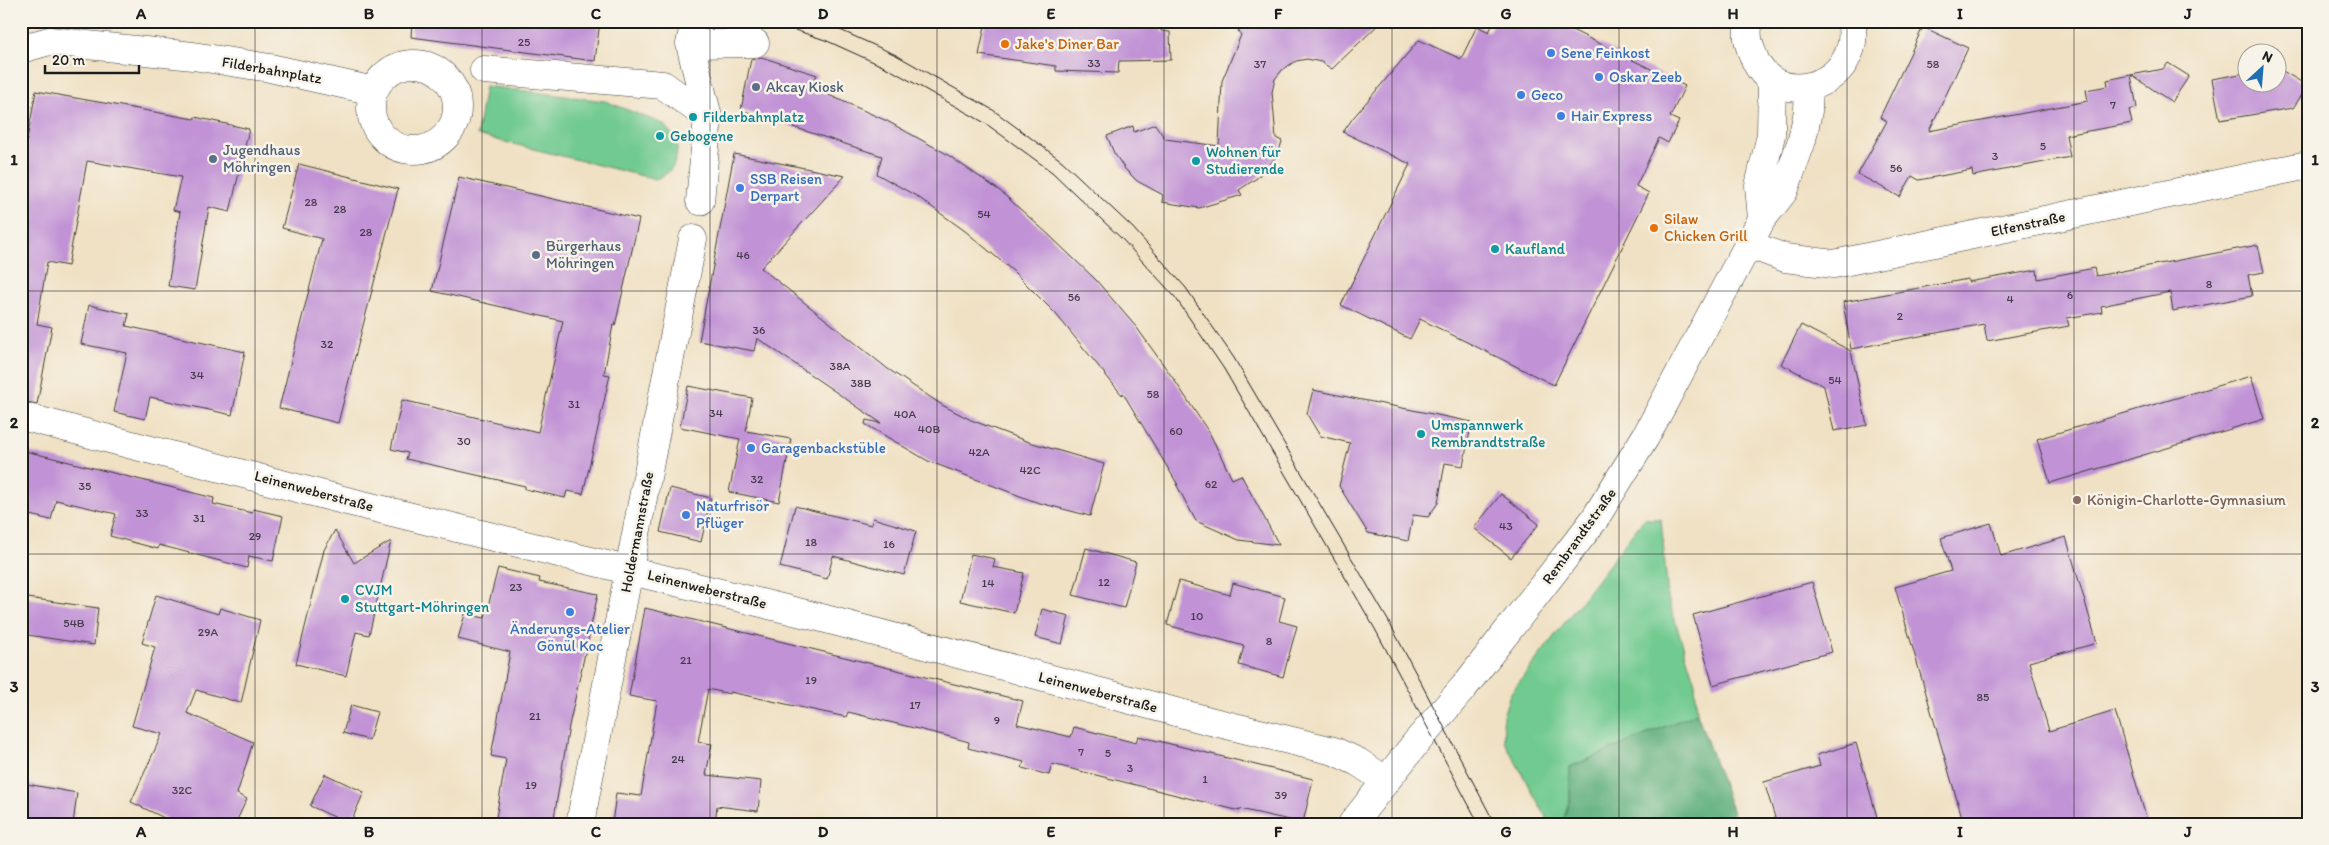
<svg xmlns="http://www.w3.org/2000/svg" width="2329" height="845" font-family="Itim,sans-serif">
<rect width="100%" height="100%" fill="#f7f3e8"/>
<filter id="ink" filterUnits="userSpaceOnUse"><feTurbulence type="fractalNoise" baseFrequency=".02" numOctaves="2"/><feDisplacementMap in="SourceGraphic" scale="10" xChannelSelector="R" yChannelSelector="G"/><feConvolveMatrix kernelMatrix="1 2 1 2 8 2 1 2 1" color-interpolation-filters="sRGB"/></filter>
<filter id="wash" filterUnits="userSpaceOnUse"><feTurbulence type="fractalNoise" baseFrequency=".0096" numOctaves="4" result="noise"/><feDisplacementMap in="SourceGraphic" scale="20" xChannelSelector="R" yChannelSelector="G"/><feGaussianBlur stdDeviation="1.12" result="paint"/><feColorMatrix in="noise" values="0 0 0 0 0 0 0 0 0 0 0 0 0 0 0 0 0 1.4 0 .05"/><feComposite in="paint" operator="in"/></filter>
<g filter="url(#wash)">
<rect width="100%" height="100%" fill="#f0e1c4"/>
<path fill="#71ca90" stroke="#467356" d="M485,86L605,101L663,124L678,141C676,161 676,172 655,179L477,135Z
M1644,519H1661L1668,598L1695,683L1697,713L1570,767V799L1562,824H1550L1504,741L1503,716L1510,694Z"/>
<path fill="#5cae7a" stroke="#3c654b" d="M1697,713L1737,824H1562L1570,799V767Z"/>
<g id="blocks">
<path fill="#c193d6" d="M412,21H600L595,61L411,37Z
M986,21H1160L1161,31L1170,32L1171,60L1119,61L1118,73L1056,71V66L979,55Z
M1251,21H1382L1332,69L1321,62L1307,59L1296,61L1283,69L1275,79L1272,92L1276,138L1282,141L1278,155L1257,178L1239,190L1242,195L1199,208L1162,202L1163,195L1137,181L1125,169L1114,153L1107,136L1133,126L1134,132L1155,124L1165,139L1219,146L1222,81L1241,35L1238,31Z
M1494,21H1554L1685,86L1670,117L1679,121L1668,143L1659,138L1636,186L1649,193L1554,385L1420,319L1410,339L1341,305L1410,164L1343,132L1353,118L1419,40L1461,59L1477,26L1489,32Z
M1923,27L1968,48L1929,131L2088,101L2086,90L2108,86L2107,80L2131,75L2137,108L2129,110L2132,123L2066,135L2070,157L1973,176L1972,170L1919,180L1912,176L1900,197L1858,174L1887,121L1880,117Z
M761,57L817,75L811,87L887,121L945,153L1000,191L1048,234L1096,280L1137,328L1175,381L1210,434L1232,479L1241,475L1279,545L1239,540L1196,521L1176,484L1178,485L1123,393L1122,395L1055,313L1013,271L965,231L918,197L877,174L882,156L741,110L751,59Z
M2168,63L2189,76L2172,102L2131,75L2163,69Z
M2276,67L2308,86L2293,108L2220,120L2212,79L2246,73V82H2276Z
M36,91L194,119L195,117L249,129L230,212L209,207L195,290L168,286L180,212L173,210L181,177L87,161L68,266L47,262L37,324L52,327L37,404L21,401V172Z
M734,154L845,176L761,268L888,369L942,405L971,420L1026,441L1104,464L1090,516L1036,502L928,461L865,424L866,420L881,423L757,338L754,351L699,341Z
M299,164L398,189L338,423L279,408L322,239L282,228Z
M459,177L639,219L615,326L613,325L604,374L610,375L583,494L567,491L565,498L525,489V486L406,459L408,453L391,449L402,400L538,432L563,321L432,291Z
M2258,245L2264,272L2248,275L2252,296L2173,311L2170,292L2101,306L2102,312L2067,318L2069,326L1987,341L1984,324L1851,349L1843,302L1968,279V282L2037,270L2038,279L2094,268L2096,276Z
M89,305L129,314L126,326L245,352L232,415L150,397L145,419L114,412L127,353L81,344Z
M1801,325L1851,351L1867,425L1834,431L1824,386L1781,364Z
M2251,376L2264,419L2050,483L2037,439Z
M688,386L752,398L746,431L791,439L779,502L729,492L740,439L680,427Z
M1313,390L1472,422L1463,466L1445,463L1438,503L1428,517L1413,515L1408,541L1368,533L1339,486L1350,443L1320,436L1307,414Z
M21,450L214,498L213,504L252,513L253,509L283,516L273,561L249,556L247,568L159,545L158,549L110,536L116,514L56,500L51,520L21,513Z
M670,488L711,498L701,542L660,532Z
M1501,494L1539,524L1511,558L1474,528Z
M795,506L871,525L873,518L916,531L904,575L833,556L827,579L780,567Z
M1991,523L2001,556L2066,537L2097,643L2029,662L2049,731L2115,711L2148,824H1964L1895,587L1951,571L1941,538Z
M335,530L354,563L391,541L369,635L356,632L346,676L296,664L324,550Z
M1086,548L1136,562L1124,608L1073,595Z
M971,554L995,559L993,567L1024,573L1014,613L960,601Z
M498,568L540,578L539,582L598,594L569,726L553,824H495L506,759L491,756L510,652L458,639L465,614L485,618Z
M1179,581L1230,595L1233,583L1285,597L1279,621L1297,626L1283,677L1239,665L1244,646L1167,625Z
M1812,582L1832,652L1713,685L1693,615Z
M156,595L218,614L220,608L260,620L241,703L196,690L187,713L253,742L237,794L247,799L235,824H177L131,802L162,734L132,726L155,647L142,643Z
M21,597L98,608L94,645L21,634Z
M645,608L1023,701L1017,724L1071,737L1074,727L1136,743L1138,736L1313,779L1303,823L1240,809V811L1052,764L1049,775L1022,768L1024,762L968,748L969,742L943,735L848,712L846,717L730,692V694L708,689L698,742L712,744L706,775L761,781L758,811L717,806L715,824H612L616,793L641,796L657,701L629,696Z
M1042,609L1069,616L1062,644L1035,637Z
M351,705L377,712L369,740L343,733Z
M1856,743L1879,824H1777L1764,782L1820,766L1817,755Z
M325,774L364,792L350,824L310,806Z
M21,783L77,793L73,824H21Z"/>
</g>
</g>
<g filter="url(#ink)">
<use href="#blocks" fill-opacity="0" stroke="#3c3a35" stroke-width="1"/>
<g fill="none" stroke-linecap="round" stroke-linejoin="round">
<g stroke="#3c3a35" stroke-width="29">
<path id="street" d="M692,35L690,44L708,117L700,201
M690,44L755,43
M21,49L49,41L193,56L270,68L374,91
M371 107a43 43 0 1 1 86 0a43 43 0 1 1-86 0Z
M484,70L663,85L708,117
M1750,245L1785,258L1834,264L2308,165
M21,416L343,500L822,618L1210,721L1334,751L1358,762L1385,780
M580,824L693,239"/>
</g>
<g stroke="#3c3a35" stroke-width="29">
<path id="secondary" d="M1749,21C1746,34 1748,43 1753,55C1774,115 1865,85 1851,21
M1762,219L1759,186L1771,135L1772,80
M1352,824L1415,744L1464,687L1594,520L1646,436L1762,219L1784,191L1802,140L1808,111L1809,87"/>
</g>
<use href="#street" stroke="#fff" stroke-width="28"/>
<use href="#secondary" stroke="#fff" stroke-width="28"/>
<path stroke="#1c1c1c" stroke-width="1" d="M768,21L825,40L889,69L985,123L1052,172L1123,240L1175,297L1224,369L1375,629L1479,824
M820,21L896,55L993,110L1062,161L1133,228L1186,288L1234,358L1389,622L1495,824"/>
</g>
</g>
<path fill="none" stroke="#1c1c1c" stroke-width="1" stroke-opacity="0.55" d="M255,21V824M482,21V824M710,21V824M937,21V824M1164,21V824M1392,21V824M1619,21V824M1847,21V824M2074,21V824M21,291H2308M21,554H2308"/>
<g fill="#e8710a" stroke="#f7f3e8" stroke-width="2">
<circle cx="1005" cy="44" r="5"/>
<circle cx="1654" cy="228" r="5"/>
</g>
<g fill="#3f7fe0" stroke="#f7f3e8" stroke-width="2">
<circle cx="1551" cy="53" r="5"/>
<circle cx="1599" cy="77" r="5"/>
<circle cx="1521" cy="95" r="5"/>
<circle cx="1561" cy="116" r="5"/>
<circle cx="740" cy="188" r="5"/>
<circle cx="751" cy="448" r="5"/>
<circle cx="686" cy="515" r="5"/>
<circle cx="570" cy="612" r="5"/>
</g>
<g fill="#5c6f8a" stroke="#f7f3e8" stroke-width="2">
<circle cx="756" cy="87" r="5"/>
<circle cx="213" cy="159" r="5"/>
<circle cx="536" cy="255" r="5"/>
</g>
<g fill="#0f9aa8" stroke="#f7f3e8" stroke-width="2">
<circle cx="693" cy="117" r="5"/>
<circle cx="660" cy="136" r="5"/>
<circle cx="1196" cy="161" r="5"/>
<circle cx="1495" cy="249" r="5"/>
<circle cx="1421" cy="434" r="5"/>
<circle cx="345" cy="599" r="5"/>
</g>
<circle fill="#8d6e63" stroke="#f7f3e8" stroke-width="2" cx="2077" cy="500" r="5"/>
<g text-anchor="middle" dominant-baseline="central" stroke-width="5" stroke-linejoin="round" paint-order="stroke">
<g font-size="12" fill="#453a4a">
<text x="524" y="42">25</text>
<text x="1094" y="63">33</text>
<text x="1260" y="64">37</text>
<text x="1933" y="64">58</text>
<text x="2113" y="105">7</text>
<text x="2043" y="146">5</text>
<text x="1995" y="156">3</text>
<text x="1896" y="168">56</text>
<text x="311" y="202">28</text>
<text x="340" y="209">28</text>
<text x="984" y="214">54</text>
<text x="366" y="232">28</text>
<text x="743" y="255">46</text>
<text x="2209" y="284">8</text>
<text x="2070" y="295">6</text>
<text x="1074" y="297">56</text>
<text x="2010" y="299">4</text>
<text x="1900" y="316">2</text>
<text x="759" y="330">36</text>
<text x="327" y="344">32</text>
<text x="840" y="366">38A</text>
<text x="197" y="375">34</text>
<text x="1835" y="380">54</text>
<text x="861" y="383">38B</text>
<text x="1153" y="394">58</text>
<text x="574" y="404">31</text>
<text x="716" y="413">34</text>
<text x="905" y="414">40A</text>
<text x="929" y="429">40B</text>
<text x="1176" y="431">60</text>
<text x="464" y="441">30</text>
<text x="979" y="452">42A</text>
<text x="1030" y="470">42C</text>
<text x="757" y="479">32</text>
<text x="1211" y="484">62</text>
<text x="85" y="486">35</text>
<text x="142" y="513">33</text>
<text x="199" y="518">31</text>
<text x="1506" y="526">43</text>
<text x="255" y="536">29</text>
<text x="811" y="542">18</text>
<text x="889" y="544">16</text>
<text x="1104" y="582">12</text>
<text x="988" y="583">14</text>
<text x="516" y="587">23</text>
<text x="1197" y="616">10</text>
<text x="74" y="623">54B</text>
<text x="208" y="632">29A</text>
<text x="1269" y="641">8</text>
<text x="686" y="660">21</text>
<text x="811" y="680">19</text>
<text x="1983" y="697">85</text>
<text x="915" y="705">17</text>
<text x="535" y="716">21</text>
<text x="997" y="720">9</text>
<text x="1081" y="752">7</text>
<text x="1108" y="753">5</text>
<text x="678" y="759">24</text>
<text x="1130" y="768">3</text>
<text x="1205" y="779">1</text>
<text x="531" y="785">19</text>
<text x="182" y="790">32C</text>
<text x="1281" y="795">39</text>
</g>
<g font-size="15" fill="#c56008" stroke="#f7f3e8" text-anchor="start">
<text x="1015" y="44">Jake's Diner Bar</text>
<text x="1664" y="219">Silaw<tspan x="1664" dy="17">Chicken Grill</tspan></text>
</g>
<g font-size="15" fill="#366cbe" stroke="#f7f3e8" text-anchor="start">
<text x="1561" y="53">Sene Feinkost</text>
<text x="1609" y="77">Oskar Zeeb</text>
<text x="1531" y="95">Geco</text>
<text x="1571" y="116">Hair Express</text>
<text x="750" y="179">SSB Reisen<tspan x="750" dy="17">Derpart</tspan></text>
<text x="761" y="448">Garagenbackstüble</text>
<text x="696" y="506">Naturfrisör<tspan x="696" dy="17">Pflüger</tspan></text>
<text x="570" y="629" text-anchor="middle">Änderungs-Atelier<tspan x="570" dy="17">Gönül Koc</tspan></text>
</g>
<g font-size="15" fill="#1c1c1c" stroke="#f7f3e8">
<text transform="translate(272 70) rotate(10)">Filderbahnplatz</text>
<text transform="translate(2028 224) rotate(-12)">Elfenstraße</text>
<text transform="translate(314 491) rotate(15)">Leinenweberstraße</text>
<text transform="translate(637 532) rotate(-79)">Holdermannstraße</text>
<text transform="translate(1579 536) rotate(-54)">Rembrandtstraße</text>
<text transform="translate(707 589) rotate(14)">Leinenweberstraße</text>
<text transform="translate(1098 692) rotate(15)">Leinenweberstraße</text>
</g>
<g font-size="15" fill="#4e5e75" stroke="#f7f3e8" text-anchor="start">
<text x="766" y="87">Akcay Kiosk</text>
<text x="223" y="150">Jugendhaus<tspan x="223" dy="17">Möhringen</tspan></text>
<text x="546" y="246">Bürgerhaus<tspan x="546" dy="17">Möhringen</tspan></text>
</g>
<g font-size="15" fill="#0d838f" stroke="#f7f3e8" text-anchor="start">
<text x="703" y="117">Filderbahnplatz</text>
<text x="670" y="136">Gebogene</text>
<text x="1206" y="152">Wohnen für<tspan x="1206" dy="17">Studierende</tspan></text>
<text x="1505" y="249">Kaufland</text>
<text x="1431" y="425">Umspannwerk<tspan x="1431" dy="17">Rembrandtstraße</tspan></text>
<text x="355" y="590">CVJM<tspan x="355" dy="17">Stuttgart-Möhringen</tspan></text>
</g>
<g font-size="15" fill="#785e54" stroke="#f7f3e8" text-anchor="start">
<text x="2087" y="500">Königin-Charlotte-Gymnasium</text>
</g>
</g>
<rect width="2329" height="845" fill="none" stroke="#f7f3e8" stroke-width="55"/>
<g transform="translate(2262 68) rotate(26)"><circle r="24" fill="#f7f3e8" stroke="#9f9d96"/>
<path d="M0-4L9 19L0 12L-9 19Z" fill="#1f6fb2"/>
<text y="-8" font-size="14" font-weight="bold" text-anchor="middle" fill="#1c1c1c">N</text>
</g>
<path d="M45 65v8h94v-8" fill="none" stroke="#1c1c1c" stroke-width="2.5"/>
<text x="52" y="65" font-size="15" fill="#1c1c1c" stroke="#f7f3e8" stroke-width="4" paint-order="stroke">20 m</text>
<rect x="28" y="28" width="2274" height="790" fill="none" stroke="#1c1c1c" stroke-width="2"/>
<g font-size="16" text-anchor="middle" font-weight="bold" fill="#1c1c1c">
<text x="141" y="19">A</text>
<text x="369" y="19">B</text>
<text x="596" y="19">C</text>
<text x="823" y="19">D</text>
<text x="1051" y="19">E</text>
<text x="1278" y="19">F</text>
<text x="1506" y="19">G</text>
<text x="1733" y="19">H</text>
<text x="1960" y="19">I</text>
<text x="2188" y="19">J</text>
<text x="14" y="165">1</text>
<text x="2315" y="165">1</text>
<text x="14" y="428">2</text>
<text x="2315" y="428">2</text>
<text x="14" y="692">3</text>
<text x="2315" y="692">3</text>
<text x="141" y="837">A</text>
<text x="369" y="837">B</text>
<text x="596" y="837">C</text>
<text x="823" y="837">D</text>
<text x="1051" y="837">E</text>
<text x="1278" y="837">F</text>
<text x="1506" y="837">G</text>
<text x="1733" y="837">H</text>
<text x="1960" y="837">I</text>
<text x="2188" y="837">J</text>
</g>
</svg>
